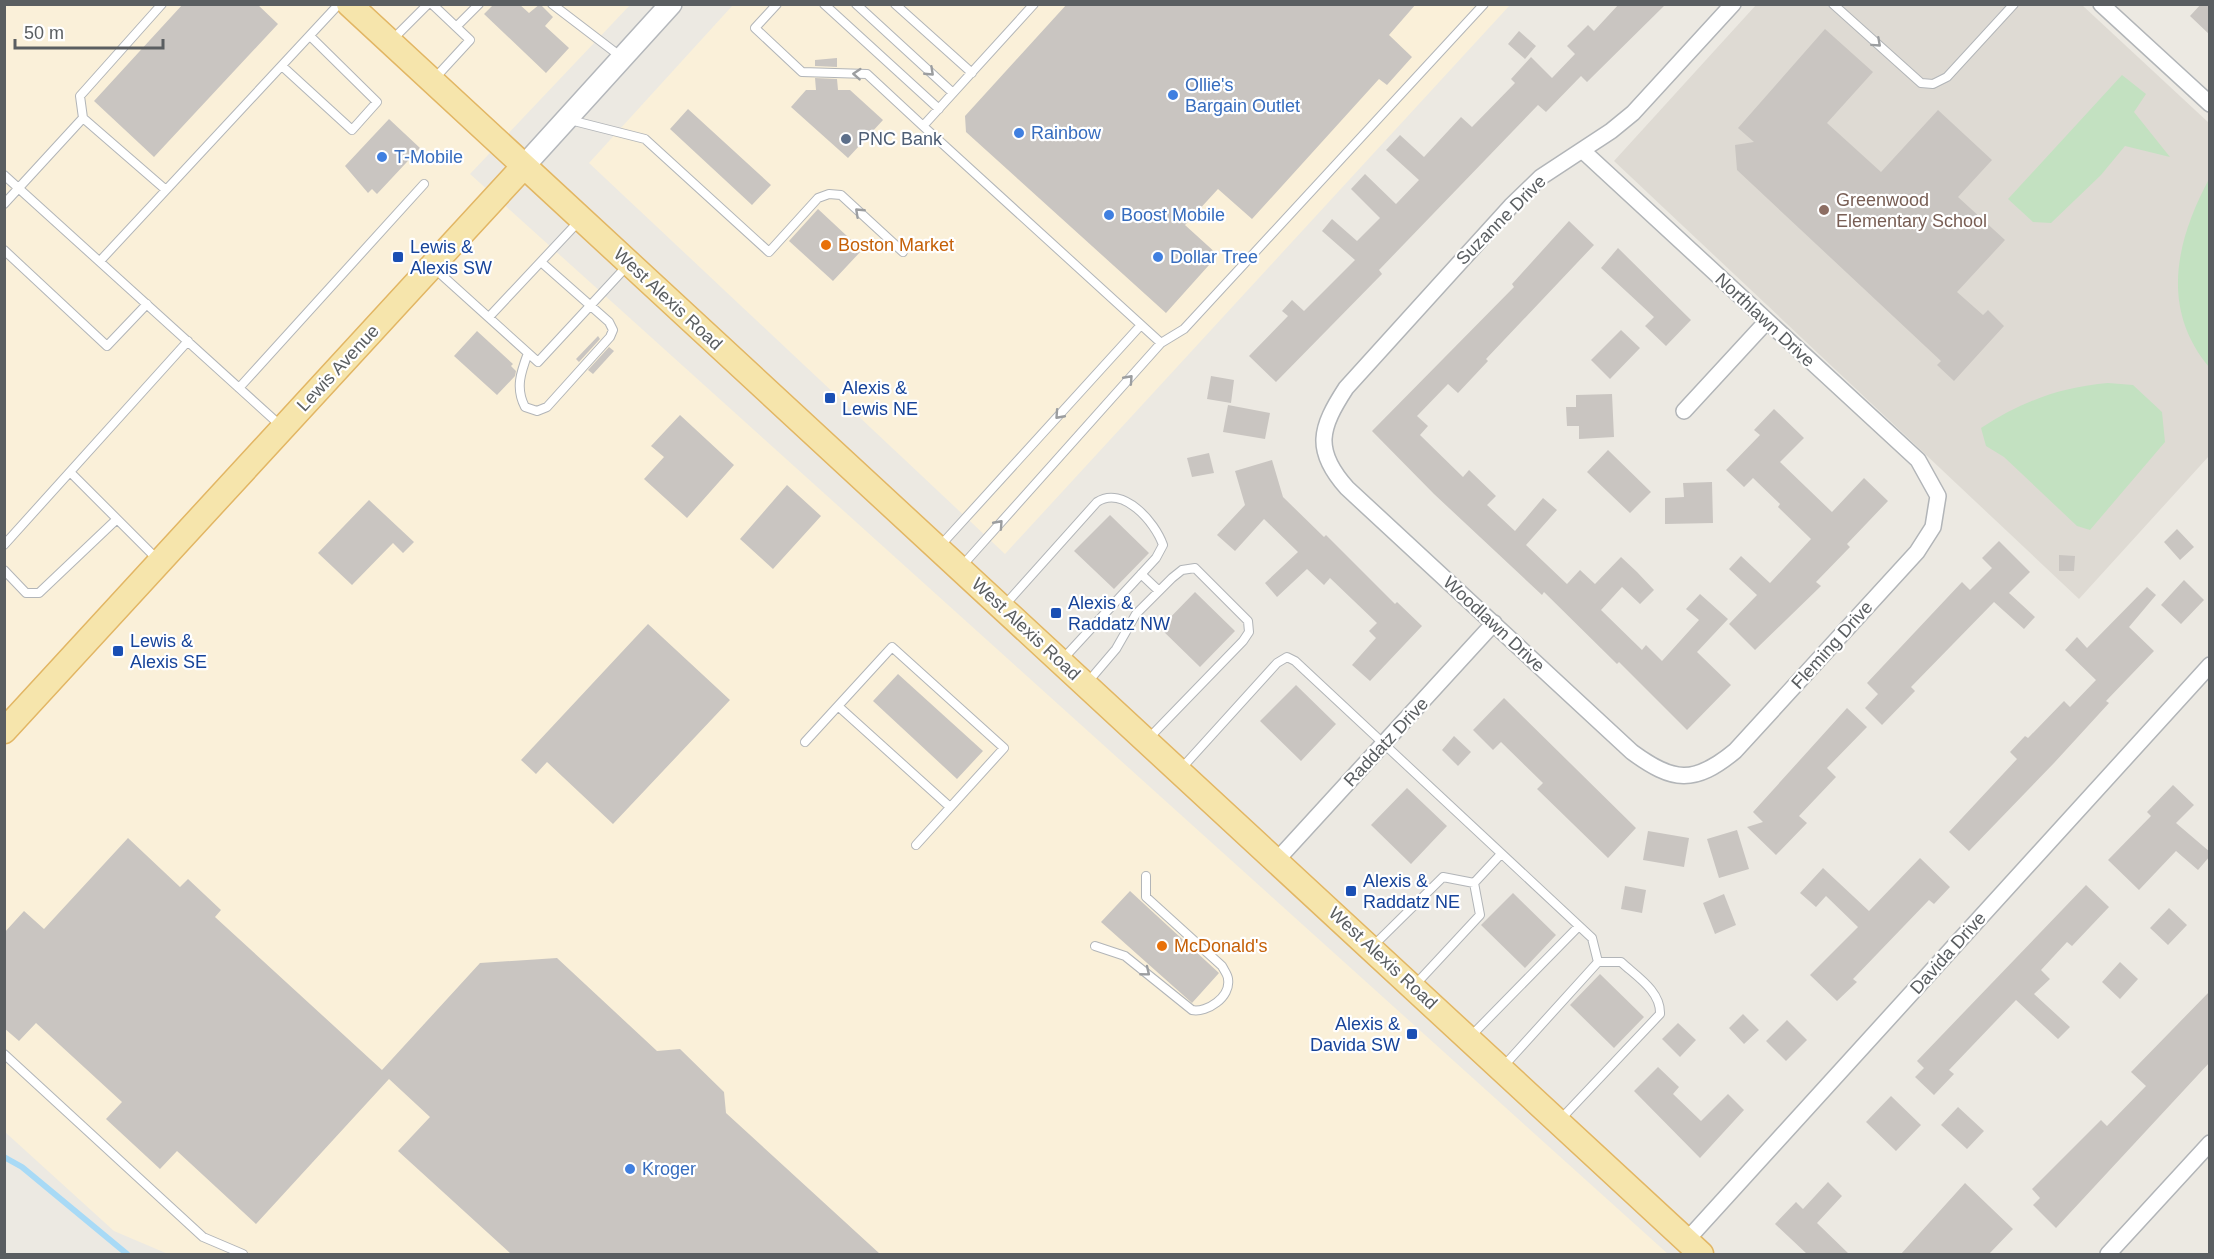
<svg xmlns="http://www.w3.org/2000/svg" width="2214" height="1259" font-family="Helvetica,sans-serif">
<rect width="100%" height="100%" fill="#ece9e2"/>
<path fill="#faf0d9" d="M5,5H630L470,174L1668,1254H168L114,1231L5,1132Z
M733,5H1510L1005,554L589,163Z"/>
<path fill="#dedad3" d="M1756,5H2082L2209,123V456L2079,599L1614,161Z"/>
<path fill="#c3e1c1" d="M2122,75L2146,94L2134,112L2170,157L2125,146L2101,175L2051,223L2033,222L2008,199Z
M2209,179V367C2160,308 2176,241 2209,179Z
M2108,383L2133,385L2162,412L2165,442L2090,530L2077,526L2004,457L1986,446L1981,428C2021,402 2060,387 2108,383Z"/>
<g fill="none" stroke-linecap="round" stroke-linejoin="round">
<path stroke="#a8daf6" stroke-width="6" d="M4,1157L22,1167L127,1254"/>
</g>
<path fill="#c9c5c1" d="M183,4H257L278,24L154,157L94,101Z
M494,4H519L529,13L540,4L553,17L545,26L569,48L546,73L484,14Z
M1067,4H1416L1389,35L1412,57L1387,85L1379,79L1252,219L1218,189L1185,225L1218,255L1166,313L966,132L965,116Z
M1619,4H1666L1587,82L1581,76L1546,112L1538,105L1379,270L1382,274L1276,382L1249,356L1288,316L1282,311L1292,300L1304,311L1355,260L1322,231L1332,219L1357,241L1380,218L1351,189L1365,174L1396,204L1419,180L1386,150L1400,135L1424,157L1461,117L1472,127L1515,83L1511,79L1531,57L1552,78L1575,54L1567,46L1588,25L1594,31Z
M2201,4H2210V35L2190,16Z
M1825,29L1873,72L1827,123L1881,172L1938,110L1992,160L1958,197L2005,240L1957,292L1983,315L1988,310L2004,326L1954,381L1937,365L1941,361L1737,170L1735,145L1754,142L1738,128Z
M1519,31L1536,46L1525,59L1508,44Z
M837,58V67L815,66V60Z
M815,78L837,79L838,90H850L883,120L848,158L791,107L806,90H816Z
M688,109L771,185L752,205L670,129Z
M389,119L420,148L377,194L372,189L368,193L345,166Z
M818,209L862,250L833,281L789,241Z
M1569,221L1594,245L1486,359L1488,361L1458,393L1448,384L1417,416L1428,426L1420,435L1463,477L1469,470L1496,496L1487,505L1515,531L1543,498L1557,510L1526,545L1567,584L1580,570L1595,584L1621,557L1637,572L1654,590L1640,604L1622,587L1601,610L1642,650L1646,645L1662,661L1699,620L1686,609L1700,594L1728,619L1697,652L1731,685L1687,730L1619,662L1617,664L1544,592L1542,595L1434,494L1372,431L1514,287L1512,284Z
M1618,248L1691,320L1666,346L1645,326L1654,317L1601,268Z
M1621,330L1640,348L1610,379L1591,360Z
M477,331L513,364L511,366L516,371L515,376L497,395L454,356Z
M598,336L600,339L579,362L576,359Z
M609,347L614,351L593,374L588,370Z
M1211,376L1234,380L1231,403L1207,399Z
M1612,394L1614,437L1579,439V426H1567L1566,407H1576V395Z
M1228,405L1270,413L1265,439L1223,432Z
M1774,409L1804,438L1780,462L1832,512L1864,478L1888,501L1847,544L1850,547L1816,582L1821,586L1755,650L1729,624L1757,595L1729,569L1741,556L1770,583L1811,539L1778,507L1780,504L1753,478L1744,487L1726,470L1760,435L1754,430Z
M680,415L734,465L687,518L644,479L664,457L651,446Z
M1608,450L1651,492L1630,513L1587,472Z
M1209,453L1214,473L1192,477L1187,458Z
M1272,460L1283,497L1324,537L1326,535L1395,604L1397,602L1422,626L1370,681L1352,665L1376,638L1369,631L1377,623L1330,578L1324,585L1307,569L1277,597L1265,583L1298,552L1264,519L1235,551L1217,535L1245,505L1235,471Z
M1712,482L1713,523L1665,524V498L1684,497L1683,483Z
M787,485L821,516L773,569L740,539Z
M369,500L414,542L403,553L393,543L352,585L318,553Z
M1110,515L1149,553L1114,589L1074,551Z
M2177,529L2194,547L2180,560L2164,542Z
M1999,541L2030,572L2009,593L2035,617L2024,629L1994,602L1911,687L1915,691L1882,725L1865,708L1878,694L1867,683L1962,582L1970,590L1992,568L1982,558Z
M2059,555L2075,556L2074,571H2059Z
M2184,580L2204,600L2181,624L2161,605Z
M2147,587L2156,595L2129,627L2154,651L2106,701L2109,703L2054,763L1969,851L1949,832L2017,759L2010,752L2025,736L2028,738L2064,701L2070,707L2096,680L2065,650L2077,637L2087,648Z
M1195,592L1235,631L1200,667L1160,628Z
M648,624L730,700L613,824L547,762L536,774L521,760Z
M898,674L983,751L957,779L873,701Z
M1296,685L1336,724L1301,761L1260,721Z
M1504,698L1636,828L1608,858L1537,789L1543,783L1501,742L1493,750L1473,730Z
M1847,708L1867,727L1827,768L1836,777L1799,816L1807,823L1776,855L1747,827L1763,822L1753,812Z
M1454,736L1471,752L1458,766L1442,750Z
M2173,785L2194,805L2176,823L2210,852V856L2198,870L2176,851L2139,890L2108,860L2151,816L2147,812Z
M1407,788L1447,826L1411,864L1371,825Z
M1737,830L1749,869L1719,878L1707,839Z
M1648,831L1689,838L1684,867L1643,860Z
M128,838L180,887L188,879L221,910L215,917L382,1070L480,963L557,958L657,1051L680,1049L724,1092L726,1113L880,1254H511L398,1151L430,1117L389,1079L256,1224L177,1151L160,1169L106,1119L122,1102L36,1023L19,1041L4,1028V933L24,911L44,929Z
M1920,858L1950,887L1934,904L1929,900L1853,979L1857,982L1837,1001L1810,975L1858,927L1826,896L1816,907L1800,893L1823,868L1869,911Z
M2086,885L2109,907L2072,946L2067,942L2041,970L2050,979L2034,994L2070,1027L2058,1039L2016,1000L1949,1070L1954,1074L1934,1095L1915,1077L1924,1068L1917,1061Z
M1625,886L1646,890L1642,913L1621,909Z
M1130,891L1219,973L1192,1003L1101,922Z
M1513,893L1556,935L1525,968L1481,925Z
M1724,894L1736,925L1715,934L1703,903Z
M2169,908L2187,925L2168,945L2150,928Z
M2120,962L2138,979L2120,999L2102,982Z
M1600,974L1644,1017L1614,1048L1570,1005Z
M2210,991V1062L2056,1228L2033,1205L2040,1198L2032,1189L2101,1120L2107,1126L2146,1086L2131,1072Z
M1743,1014L1759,1030L1744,1044L1729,1028Z
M1787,1020L1807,1040L1786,1061L1766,1041Z
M1678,1023L1696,1040L1680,1057L1662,1039Z
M1658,1067L1679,1087L1673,1094L1701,1121L1728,1094L1744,1110L1700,1158L1634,1091Z
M1891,1096L1921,1125L1896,1151L1866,1122Z
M1958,1107L1984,1131L1967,1149L1941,1125Z
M1828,1182L1842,1196L1817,1223L1849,1254H1807L1775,1224L1796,1202L1803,1209Z
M1965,1183L2013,1229L1989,1254H1901Z"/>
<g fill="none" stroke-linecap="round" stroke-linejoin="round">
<g stroke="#b2b5b8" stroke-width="10">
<path id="lane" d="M432,4L470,40L435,78
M552,4L620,56
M777,4L755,28L802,72L867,74L923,126
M824,4L939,109
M856,4L953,93
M895,4L972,73
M1034,4L923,126L1161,343L1184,329L1484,4
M1833,4L1921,83L1933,84L1947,77L2014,4
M456,27L479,4
M393,39L428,4
M282,66L352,130L377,102L310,36
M83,118L166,190
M570,120L645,139L769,252L818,198L829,194L841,195L903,252
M4,175L281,426
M4,204L83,118L80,96L162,4
M4,250L107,346L147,304
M100,261L339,4
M435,269L538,362L627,266
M489,317L580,220
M528,353C521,372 515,388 525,407L537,411L547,407L610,337L613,330L609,322L541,262
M239,388L424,184
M70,472L158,560
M4,545L188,341
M940,546L1141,325
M961,567L1161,343
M4,570L26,593H39L117,519
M1141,574L1159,591
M1004,606L1097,502C1123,485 1155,522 1163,545L1156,558L1062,660
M1087,683L1116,649L1136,614L1172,578L1182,570L1195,568L1248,621L1249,632L1243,641L1149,738
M838,706L950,807
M805,742L892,647L1004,748L916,845
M1180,770L1277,663L1287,657L1295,661L1592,938L1598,962
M1474,883L1501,854
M1095,946L1125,956L1192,1010C1207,1013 1231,997 1228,979C1228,975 1224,970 1222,966L1146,897V876
M1372,947L1443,877L1474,883L1480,915L1415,985
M1471,1036L1579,926
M4,1054L203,1237L243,1254
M1502,1068L1598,962H1621C1636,976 1661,991 1660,1014L1559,1121"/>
</g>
<g stroke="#b2b5b8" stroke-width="18">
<path id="street" d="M2101,4L2210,104
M1583,151L1918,460L1938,496L1933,527L1917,552L1735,751C1694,785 1673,782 1632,752L1347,488C1313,450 1320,428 1346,388L1511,206L1541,177L1611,131L1633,113L1733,4
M1684,411L1767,321
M1277,860L1494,623
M1686,1241L2210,665
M2108,1254L2210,1143"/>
</g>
<g stroke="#b4b7bb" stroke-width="24">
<path id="secondary" d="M524,166L671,4"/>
</g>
<g stroke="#e2b664" stroke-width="27">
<path id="primary" d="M349,4L1701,1254
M4,731L524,166"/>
</g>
<use href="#lane" stroke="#fff" stroke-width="8"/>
<use href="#street" stroke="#fff" stroke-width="15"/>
<use href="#secondary" stroke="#fff" stroke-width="21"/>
<use href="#primary" stroke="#f6e5ac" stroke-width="24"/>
</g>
<defs><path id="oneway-chevron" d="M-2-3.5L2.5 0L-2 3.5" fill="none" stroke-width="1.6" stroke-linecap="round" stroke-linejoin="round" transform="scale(1.5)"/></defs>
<g stroke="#9c9ea0">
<use href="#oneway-chevron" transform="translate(1877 43) rotate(42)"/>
<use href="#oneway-chevron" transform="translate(930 72) rotate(43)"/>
<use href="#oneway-chevron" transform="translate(857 74) rotate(-176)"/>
<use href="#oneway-chevron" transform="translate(859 212) rotate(-137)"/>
<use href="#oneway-chevron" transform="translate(1129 379) rotate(-48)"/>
<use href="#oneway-chevron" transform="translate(1059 415) rotate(132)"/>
<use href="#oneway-chevron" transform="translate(999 524) rotate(-48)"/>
<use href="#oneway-chevron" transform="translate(1146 972) rotate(39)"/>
</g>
<g fill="#3f7fe0" stroke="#fff" stroke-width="2">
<circle cx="1173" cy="95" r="6"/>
<circle cx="1019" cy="133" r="6"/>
<circle cx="382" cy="157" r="6"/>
<circle cx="1109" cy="215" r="6"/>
<circle cx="1158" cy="257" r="6"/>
<circle cx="630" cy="1169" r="6"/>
</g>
<circle fill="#5c6f8a" stroke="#fff" stroke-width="2" cx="846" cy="139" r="6"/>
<circle fill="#8d6e63" stroke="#fff" stroke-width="2" cx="1824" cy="210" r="6"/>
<g fill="#e8710a" stroke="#fff" stroke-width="2">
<circle cx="826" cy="245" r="6"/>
<circle cx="1162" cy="946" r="6"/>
</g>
<g fill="#1a4fb4" stroke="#fff" stroke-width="2">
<rect x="392" y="251" width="12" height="12" rx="3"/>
<rect x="824" y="392" width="12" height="12" rx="3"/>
<rect x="1050" y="607" width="12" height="12" rx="3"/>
<rect x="112" y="645" width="12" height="12" rx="3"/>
<rect x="1345" y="885" width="12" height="12" rx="3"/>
<rect x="1406" y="1028" width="12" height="12" rx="3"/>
</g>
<g text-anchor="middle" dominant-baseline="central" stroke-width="4.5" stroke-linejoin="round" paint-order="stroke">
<g font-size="18" fill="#366cbe" stroke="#fff" text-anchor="start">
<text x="1185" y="85">Ollie's<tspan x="1185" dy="21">Bargain Outlet</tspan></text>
<text x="1031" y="133">Rainbow</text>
<text x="394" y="157">T-Mobile</text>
<text x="1121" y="215">Boost Mobile</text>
<text x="1170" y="257">Dollar Tree</text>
<text x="642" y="1169">Kroger</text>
</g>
<g font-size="18" fill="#4e5e75" stroke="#fff" text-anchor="start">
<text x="858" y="139">PNC Bank</text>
</g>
<g font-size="18" fill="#785e54" stroke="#fff" text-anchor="start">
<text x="1836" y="200">Greenwood<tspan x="1836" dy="21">Elementary School</tspan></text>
</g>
<g font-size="18" fill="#5a5e61" stroke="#fff">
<text transform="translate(1501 220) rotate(-45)">Suzanne Drive</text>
<text transform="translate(668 299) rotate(43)">West Alexis Road</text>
<text transform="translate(1765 320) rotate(43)">Northlawn Drive</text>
<text transform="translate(338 368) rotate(-47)">Lewis Avenue</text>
<text transform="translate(1494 624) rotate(43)">Woodlawn Drive</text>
<text transform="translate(1026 629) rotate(43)">West Alexis Road</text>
<text transform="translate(1832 645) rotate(-48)">Fleming Drive</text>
<text transform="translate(1386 742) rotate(-47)">Raddatz Drive</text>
<text transform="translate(1948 953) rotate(-48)">Davida Drive</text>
<text transform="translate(1383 958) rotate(43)">West Alexis Road</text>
</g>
<g font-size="18" fill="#c56008" stroke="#fff" text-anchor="start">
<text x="838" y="245">Boston Market</text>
<text x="1174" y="946">McDonald's</text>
</g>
<g font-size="18" fill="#164399" stroke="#fff" text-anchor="start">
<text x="410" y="247">Lewis &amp;<tspan x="410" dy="21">Alexis SW</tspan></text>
<text x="842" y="388">Alexis &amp;<tspan x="842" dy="21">Lewis NE</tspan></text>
<text x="1068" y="603">Alexis &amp;<tspan x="1068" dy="21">Raddatz NW</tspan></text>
<text x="130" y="641">Lewis &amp;<tspan x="130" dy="21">Alexis SE</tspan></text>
<text x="1363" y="881">Alexis &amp;<tspan x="1363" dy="21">Raddatz NE</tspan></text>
<text x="1400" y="1024" text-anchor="end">Alexis &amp;<tspan x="1400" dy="21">Davida SW</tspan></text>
</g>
</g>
<rect width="2214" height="1259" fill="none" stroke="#5a5e61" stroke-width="12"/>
<path d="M15 39v9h148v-9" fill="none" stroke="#5a5e61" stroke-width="3"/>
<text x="24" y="39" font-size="18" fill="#5a5e61" stroke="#ffffff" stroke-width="4.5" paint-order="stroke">50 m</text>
</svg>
